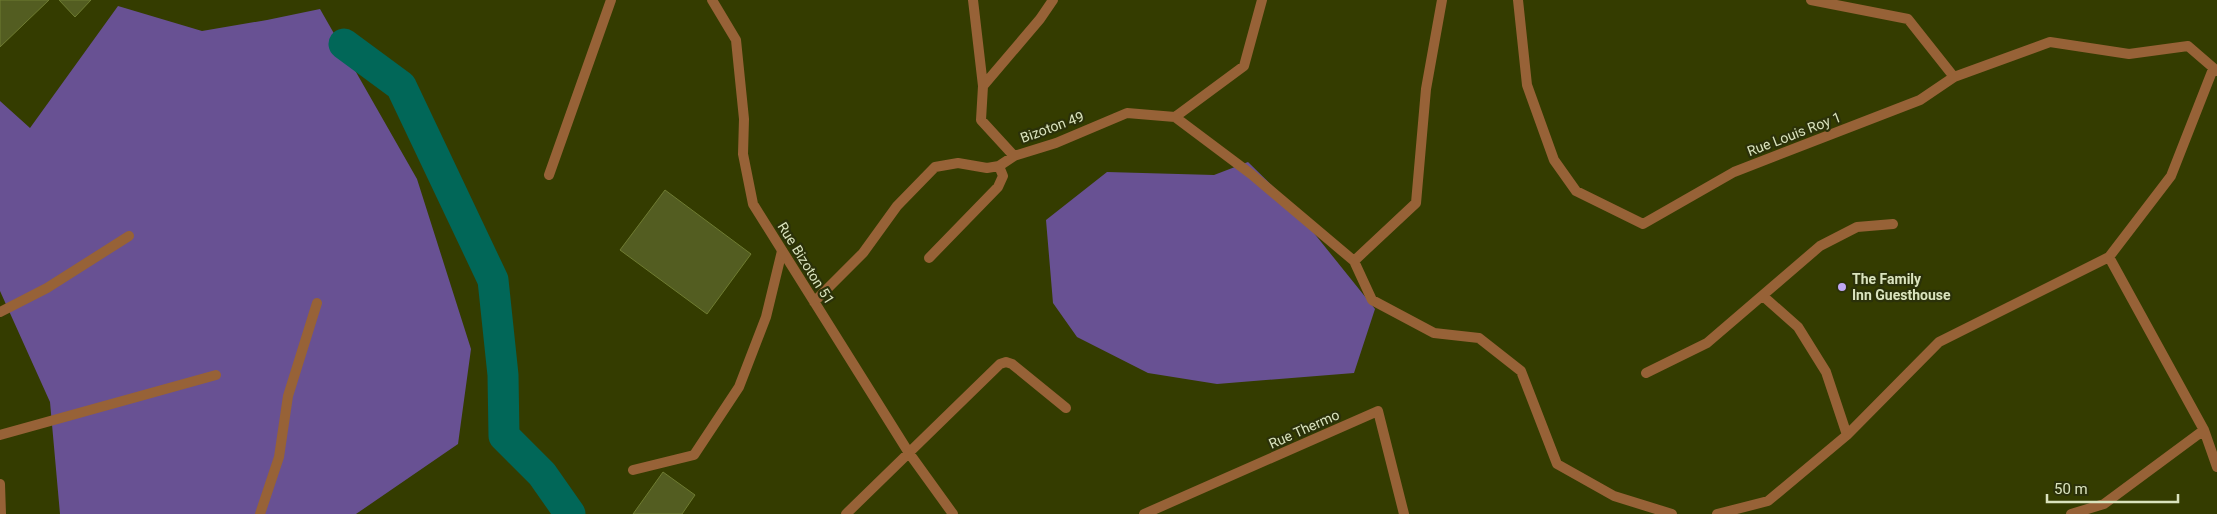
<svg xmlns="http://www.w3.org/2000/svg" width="2217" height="514" font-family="Roboto,sans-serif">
<rect width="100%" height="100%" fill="#343c00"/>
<path fill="#685193" d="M118,6L202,31L267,20L320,9L417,179L471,349L458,444L356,514H60L50,402L0,291V101L30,128Z
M1248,162L1289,202L1375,309L1354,373L1217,384L1148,373L1077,337L1053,303L1046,220L1107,172L1214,175Z"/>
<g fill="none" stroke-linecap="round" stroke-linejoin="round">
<path stroke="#016758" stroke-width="31" d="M344,44L401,86L493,280L503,375L504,436L542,474L570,514"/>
</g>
<path fill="#535d21" stroke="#6f7c32" d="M0,0H49L0,47Z
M59,0H91L75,17Z
M665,190L751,254L707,314L620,250Z
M663,472L695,495L682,514H633Z"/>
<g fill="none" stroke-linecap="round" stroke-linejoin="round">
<path stroke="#976237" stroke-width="10" d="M549,175L611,0
M633,470L694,455L739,387L766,317L782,251
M260,514L279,457L288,396L317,303"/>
<path stroke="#976237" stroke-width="10" d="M712,0L736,40L744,119L743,154L753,204L909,453L953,514
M973,0L983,86L981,120L1014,156L1056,143L1127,113L1175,117
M1518,0L1527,85L1554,160L1576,191L1643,224L1734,172L1920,100L1954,77L2050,42L2129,54L2188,46L2217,71
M1811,0L1908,19L1954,77
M983,86L1040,19L1053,0
M1175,117L1251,174L1354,261L1372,300L1434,333L1479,338L1521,371L1557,464L1614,496L1672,514
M1175,117L1244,66L1262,0
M2109,257L2204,430L2217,467
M929,258L998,187L1003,176L999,166
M1354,261L1416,203L1426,89L1442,0
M1763,296L1798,327L1826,372L1847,435
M814,302L863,253L897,206L935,167L958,163L987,168L999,166L1014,156
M0,312L47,288L129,236
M1646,373L1707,343L1820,246L1857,227L1893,224
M0,435L216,375
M0,484L1,514
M846,514L1000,364L1006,362L1012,364L1066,408
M1144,514L1378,411L1404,514
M1717,514L1768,501L1847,435L1939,342L2109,257L2171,176L2213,69
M2071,514L2104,504L2204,430"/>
</g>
<circle fill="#c0a8f4" stroke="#2b3109" stroke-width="2" cx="1842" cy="287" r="5"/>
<g text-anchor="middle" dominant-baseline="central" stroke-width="4.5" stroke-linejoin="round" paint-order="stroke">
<g font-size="14" fill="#dae3be" stroke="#2b3109">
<text transform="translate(1052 127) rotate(-20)">Bizoton 49</text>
<text transform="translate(1794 134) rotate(-21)">Rue Louis Roy 1</text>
<text transform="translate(806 263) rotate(58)">Rue Bizoton 51</text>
<text transform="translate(1304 429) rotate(-24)">Rue Thermo</text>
</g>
<g font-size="14" font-weight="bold" fill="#dae3be" stroke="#2b3109" text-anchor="start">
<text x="1852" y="279">The Family<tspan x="1852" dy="16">Inn Guesthouse</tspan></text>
</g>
</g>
<path d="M2047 494v8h131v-8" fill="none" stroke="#dae3be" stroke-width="2.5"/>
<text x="2054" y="494" font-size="15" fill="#dae3be" stroke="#2b3109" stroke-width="4" paint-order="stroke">50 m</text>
</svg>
